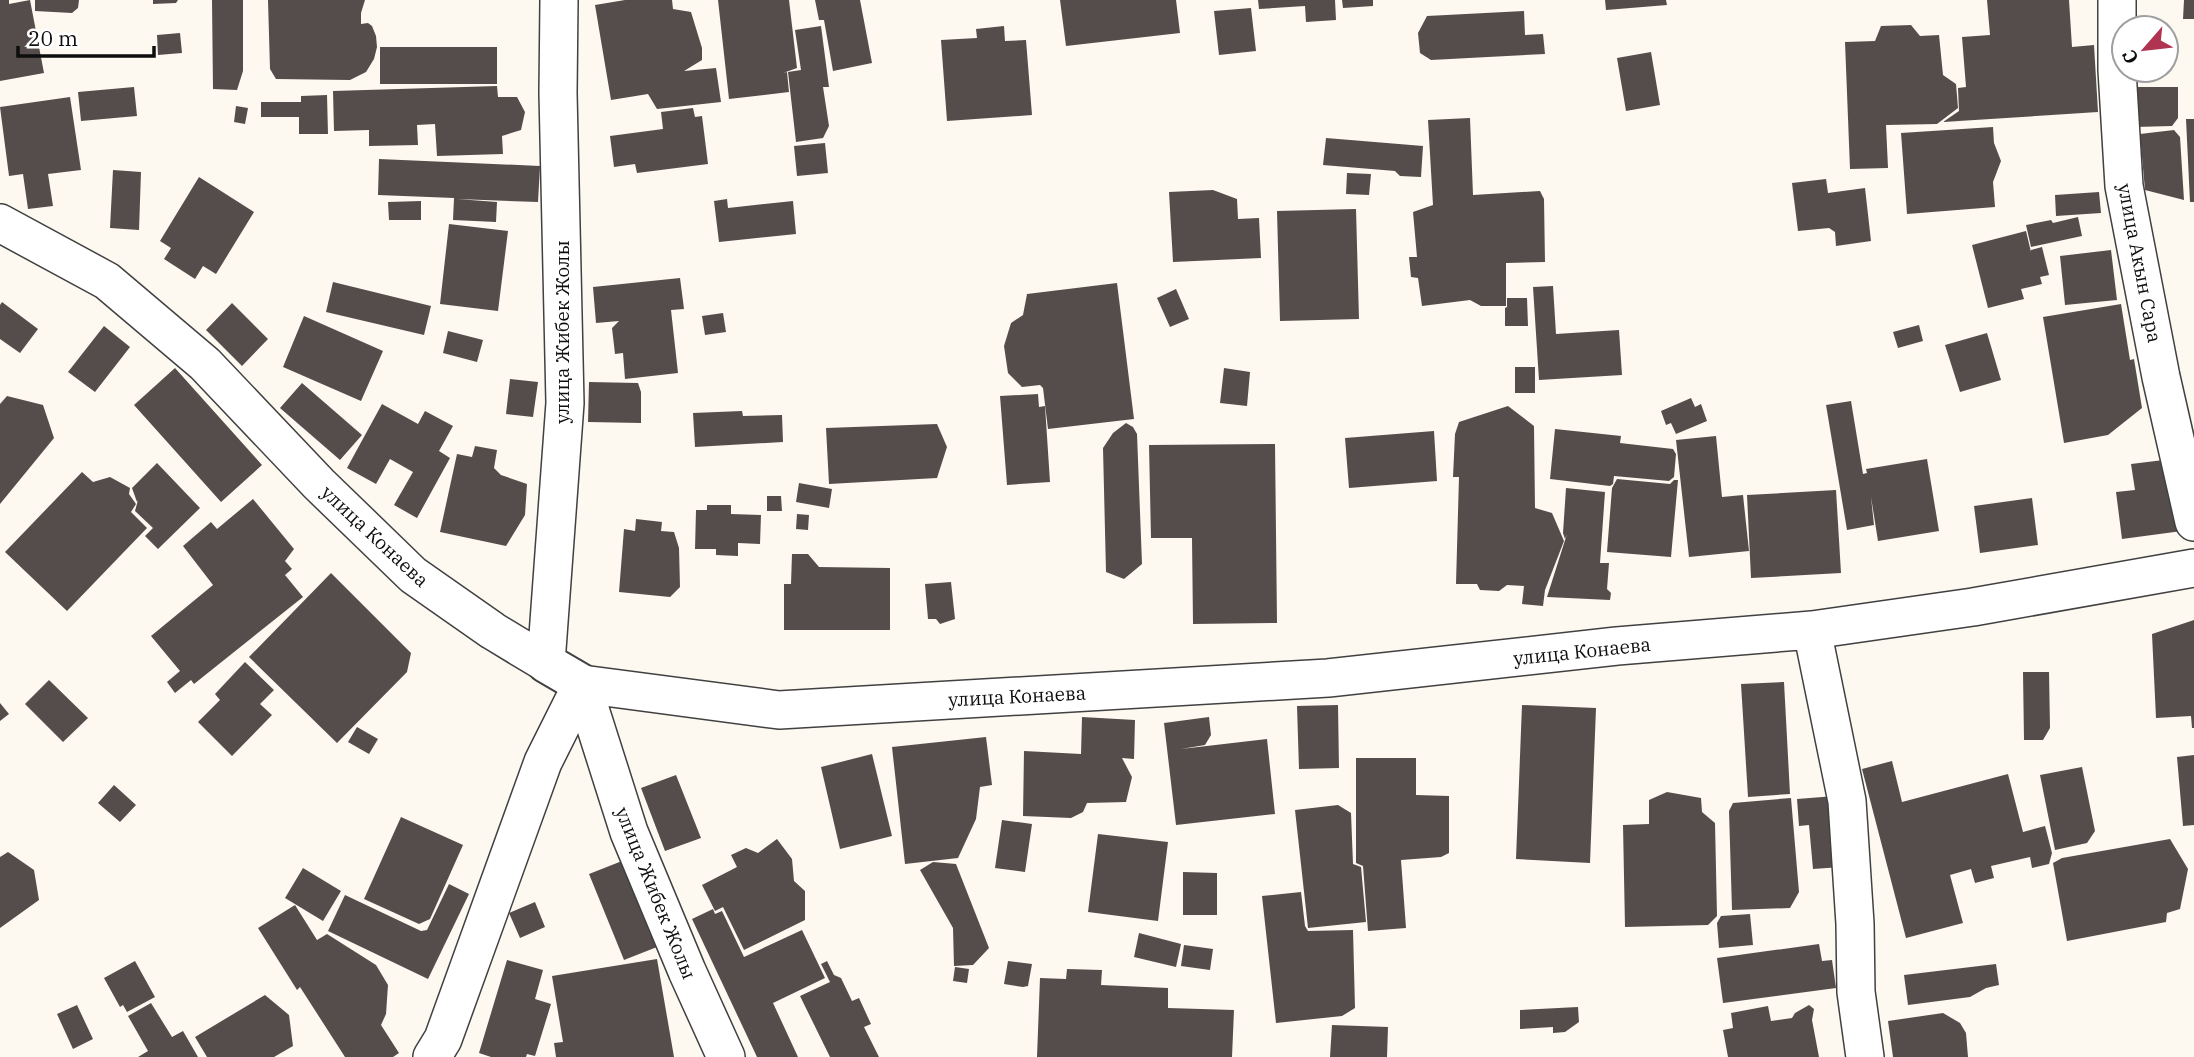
<svg xmlns="http://www.w3.org/2000/svg" width="2194" height="1057" font-family="'IBM Plex Serif',serif">
<rect width="100%" height="100%" fill="#fdf8f0"/>
<path fill="#554d4b" d="M0,0H9V4L30,0L44,73L0,81Z
M35,0H79L78,8L72,13L35,11Z
M153,0H178L176,3L153,4Z
M212,0H243V71L237,90L213,89Z
M268,0H365L361,13V24L368,23L372,26L376,36L377,47L374,59L366,72L350,80L276,79L270,69Z
M625,0H672L673,9L691,12L702,48V60L684,71L716,68L721,102L657,109L648,94L611,100L595,5Z
M718,0H789L797,68L783,73L787,72L789,92L729,99Z
M815,0H860L872,63L833,71L824,20H819Z
M1060,0H1176L1180,33L1066,46Z
M1258,0H1335L1336,20L1306,22L1305,6L1259,9Z
M1342,0H1373V6L1343,8Z
M1605,0H1666L1667,5L1606,10Z
M1987,0H2069L2072,47L2094,45L2098,112L1943,122L1959,111L1958,88L1966,87L1962,37L1990,35Z
M2184,0H2194V19H2183Z
M1251,8L1256,51L1219,55L1214,11Z
M1524,11L1525,35L1543,34L1545,54L1431,60L1420,53L1418,33L1427,16Z
M1911,25L1920,36L1939,35L1943,75L1956,84L1958,108L1937,124L1886,125L1888,168L1850,169L1845,42L1875,41L1881,26Z
M821,26L829,87H823L829,126L823,138L796,142L788,72L801,70L795,30Z
M1004,26L1005,41L1026,40L1032,115L947,121L941,40L977,38L976,29Z
M180,33L182,53L158,55L157,35Z
M380,47H497V84H380Z
M1651,52L1660,105L1626,111L1617,58Z
M497,86L498,97H517L525,112L521,130L502,136L503,154L437,156L435,124L417,125L418,145L369,146V130L334,131L333,91Z
M134,87L137,116L81,121L78,92Z
M2134,87H2178V118L2172,126L2135,127Z
M327,95L328,134H299V117H261V102H301V96Z
M70,97L81,170L48,174L53,206L28,209L23,174L9,176L0,107Z
M236,106L248,108L245,124L234,122Z
M693,108L695,117L702,116L708,164L637,173L635,164L614,167L610,136L663,129L661,112Z
M1470,118L1473,195L1540,191L1544,199L1545,262L1506,263V306H1481L1470,300L1422,306L1418,278L1411,277L1409,257H1417L1413,212L1433,205L1428,120Z
M2186,119H2194V202H2190Z
M1993,127L1994,143L2001,161L1993,182L1995,207L1907,214L1901,133Z
M2174,130L2180,137L2184,200L2145,190L2140,134Z
M1326,138L1423,146L1421,177L1400,176L1395,171L1323,165Z
M825,143L828,173L797,176L794,146Z
M379,159L540,166L538,202L457,199L497,202L496,222L453,220L454,198L378,195Z
M113,170L141,172L139,230L110,228Z
M1347,173L1371,174L1369,195L1346,194Z
M199,177L254,212L216,274L203,266L195,279L164,259L171,248L160,241Z
M1826,179L1828,193L1865,188L1871,241L1836,246L1835,232L1829,228L1798,231L1792,183Z
M1213,190L1237,199L1238,219L1259,218L1261,258L1173,262L1169,192Z
M2099,192L2101,213L2056,216L2055,195Z
M727,199L728,208L793,201L796,234L719,242L714,201Z
M421,201V220H389L388,202Z
M1356,209L1359,319L1280,321L1277,211Z
M2078,217L2082,236L2031,247L2026,225L2051,220L2053,223Z
M449,224L508,231L498,311L440,304Z
M2026,231L2031,252V250L2042,247L2049,275L2040,277L2042,284L2021,289L2024,299L1988,308L1972,245Z
M2111,250L2117,300L2065,305L2060,256Z
M680,278L684,309L671,310L678,373L625,379L623,353L615,354L612,328L619,321L596,323L593,287Z
M333,282L431,306L424,335L326,312Z
M1117,283L1134,419L1048,429L1043,388L1040,385L1022,387L1008,373L1004,346L1011,323L1023,315L1027,294Z
M1553,286L1556,334L1619,330L1622,375L1539,380L1533,287Z
M1176,289L1189,319L1170,327L1157,298Z
M1507,298H1527L1528,326H1505V308L1507,307Z
M2,302L38,329L20,353L0,339V305Z
M232,303L268,339L242,366L206,330Z
M2121,304L2130,360L2134,359L2142,408L2108,435L2064,443L2043,317Z
M723,313L726,332L705,335L702,316Z
M304,316L383,351L361,401L283,367Z
M1919,325L1923,341L1898,348L1893,332Z
M104,326L130,347L95,392L68,372Z
M448,331L483,340L477,362L443,353Z
M1987,333L2001,380L1960,392L1945,345Z
M1515,367H1535V393H1515Z
M175,368L262,465L221,502L134,405Z
M1224,368L1250,372L1247,406L1220,403Z
M510,379L538,382L533,417L506,414Z
M589,382L638,383L641,392V423L588,422Z
M302,383L362,435L340,460L280,408Z
M1038,394L1039,407L1045,406L1050,482L1007,485L1000,396Z
M7,396L43,405L54,438L0,504V404Z
M1691,398L1695,407L1701,404L1707,421L1676,434L1671,423L1666,425L1661,411Z
M1851,401L1863,474L1867,473L1866,469L1927,459L1939,531L1878,541L1871,497L1874,525L1847,530L1826,405Z
M382,404L418,424L425,411L453,426L439,451L450,458L417,518L394,505L413,472L390,459L376,484L347,468Z
M1508,406L1534,426L1535,508L1552,513L1564,541L1545,590L1543,606L1522,604L1524,586L1507,585L1499,591L1480,590L1477,584H1456L1459,477H1453L1455,434L1459,422Z
M742,411L743,416L782,415L783,442L695,447L693,413Z
M1126,423L1133,427L1137,434L1142,564L1124,579L1106,572L1103,448L1113,433Z
M937,424L947,447L937,478L829,484L826,428Z
M1555,429L1621,436L1620,443L1673,449L1676,454L1674,477L1669,481L1614,476L1613,484L1610,486L1550,479Z
M1434,431L1437,481L1349,488L1345,438Z
M1716,436L1722,497L1743,495L1749,551L1689,557L1676,440Z
M1275,444L1277,623L1193,624L1192,538H1151L1149,445Z
M475,446L497,450L494,468L501,475L527,484L525,515L506,546L440,532L457,454L472,457Z
M2172,459L2182,531L2122,539L2116,492L2135,490L2131,464Z
M157,463L200,508L158,549L145,536L153,528L135,511L138,500L137,502L132,488Z
M82,472L93,482L110,477L130,488L129,494L136,504L131,512L147,528L67,611L5,552Z
M1617,479L1670,484L1674,480H1678L1671,557L1607,552L1612,488Z
M799,483L832,489L829,508L796,502Z
M1566,488L1605,492L1600,563H1609L1607,589L1611,593L1610,600L1547,597L1567,534L1565,539L1563,533Z
M1836,490L1841,573L1751,578L1747,495Z
M767,496H781L782,511H767Z
M2032,498L2038,545L1980,553L1974,506Z
M253,499L294,549L285,561L292,569L285,575L303,597L194,684L191,680L175,693L167,682L180,671L151,636L213,585L183,546L211,522L217,529Z
M707,505H731V514L761,515L760,544L738,543V556L716,555V549H695L696,510H707Z
M797,514L809,515L808,530L796,529Z
M636,519L662,522L661,531L674,532L679,548L680,587L670,597L619,592L624,529L635,531Z
M792,554H808L819,567L890,568V630H784V584H791Z
M331,573L411,653L407,672L337,743L249,657Z
M951,582L955,619L940,624L936,619H928L925,584Z
M2194,620V728H2192L2191,716L2156,718L2152,634Z
M245,662L274,690L260,704L272,715L232,756L198,722L220,700L215,694Z
M2023,672H2049L2050,728L2043,740H2024Z
M49,680L88,718L63,742L25,704Z
M1784,682L1790,794L1748,797L1741,684Z
M0,703L9,714L0,721Z
M1338,705L1339,768L1299,769L1297,706Z
M1522,705L1596,708L1590,863L1516,859Z
M1082,717L1135,720L1134,759L1122,758L1132,777L1126,802L1087,803L1083,812L1071,818L1023,816L1024,751L1081,754Z
M1209,717L1211,735L1205,745L1181,749L1267,739L1275,814L1176,825L1164,723Z
M357,727L378,739L369,754L348,742Z
M986,737L992,785L980,787L976,819L958,858L905,864L892,747Z
M872,754L892,836L840,849L821,767Z
M2194,755V825L2183,826L2177,757Z
M1356,758H1416V795L1449,796V853L1441,857L1401,860L1406,928L1368,931L1363,866L1356,863Z
M1892,761L1902,802L2008,774L2023,832L2045,826L2052,853L2049,864L2032,868L2030,857L1991,866L1994,878L1975,883L1971,869L1950,875L1963,923L1906,938L1862,769Z
M2082,767L2095,831L2087,843L2055,850L2040,775Z
M676,775L701,838L665,851L641,788Z
M114,785L136,805L120,822L98,803Z
M1667,792L1701,798L1702,812L1715,823L1717,916L1708,925L1625,927L1623,825L1649,824V800Z
M1835,796L1841,867L1813,869L1809,825L1799,826L1797,799Z
M1791,798L1799,892L1790,908L1732,910L1729,811L1733,803Z
M1338,805L1351,813L1353,864L1361,867L1366,922L1308,928L1295,810Z
M401,817L463,845L430,919L419,924L364,899Z
M1002,820L1032,824L1025,872L995,868Z
M1098,834L1168,842L1158,921L1088,912Z
M777,839L792,859L794,881L805,891V920L744,950L723,907L715,911L702,885L737,867L731,855L746,848L758,853Z
M2170,839L2188,869L2180,909L2167,913L2166,922L2067,941L2053,863L2062,858Z
M8,852L34,870L39,900L0,928V857Z
M622,861L657,947L624,960L589,874Z
M933,862L956,864L989,948L973,965L954,966L953,928L920,870Z
M303,868L341,891L323,921L285,898Z
M1183,872L1217,873V915H1183Z
M449,884L469,894L428,979L328,931L345,895L421,931L427,930Z
M1301,892L1305,926L1308,931L1353,930L1355,1008L1342,1016L1276,1023L1262,896Z
M535,902L545,927L520,938L509,913Z
M295,905L317,940L327,934L376,965L388,985L386,1014L381,1025L399,1053L393,1057H345L300,987L297,990L258,928Z
M713,909L715,914L722,911L744,957L802,930L825,978L773,1003L798,1057H757L692,919Z
M1750,914L1753,945L1719,948L1717,923L1721,916Z
M1139,933L1181,944L1176,967L1134,957Z
M1819,944L1822,961L1832,960L1836,988L1723,1003L1717,958Z
M1184,945L1213,949L1210,970L1181,966Z
M657,959L674,1057H556L554,1043L563,1042L552,976Z
M507,960L543,970L535,999L551,1004L535,1056L527,1054L526,1057H491L479,1053Z
M135,961L155,997L127,1012L123,1005L120,1007L104,978Z
M827,961L834,975L841,978L852,1001L859,998L871,1024L864,1027L879,1057H830L800,996L830,982L821,964Z
M1008,961L1032,964L1028,986L1023,987L1004,984Z
M1996,964L1999,985L1986,988L1970,997L1908,1005L1904,975Z
M955,967L969,969L967,983L953,981Z
M1067,969L1102,970L1101,985L1168,988V1008L1234,1010L1232,1057H1037L1040,978L1066,979Z
M265,995L289,1015L293,1046L274,1057H207L195,1037Z
M151,1003L172,1037L183,1031L198,1057H138L148,1051L128,1016Z
M77,1005L93,1039L73,1049L57,1014Z
M1809,1005L1814,1009L1812,1020L1819,1057H1728L1723,1030L1733,1028L1731,1013L1768,1006L1771,1021L1792,1018L1795,1013Z
M1578,1007L1579,1022L1565,1032L1553,1033V1027L1520,1029V1010Z
M1943,1013L1960,1023L1966,1033L1968,1057H1893L1888,1021Z
M1332,1025L1388,1027L1387,1057H1330Z"/>
<g fill="none" stroke-linecap="round" stroke-linejoin="round">
<g stroke="#414141" stroke-width="40">
<path id="minor" d="M2117,0V70L2124,186L2161,377L2194,522
M0,223L107,281L205,364L319,484L413,575L493,631L546,663L565,403L558,93L559,0
M1812,630L1847,801L1855,924L1856,992L1865,1057
M582,684L779,710L1328,678L1617,646L1812,630L1973,607L2194,568
M582,684L629,832L687,971L726,1057
M432,1057L443,1039L543,762L582,684"/>
</g>
<g stroke="#414141" stroke-width="42">
<path id="tertiary" d="M546,663L582,684"/>
</g>
<use href="#minor" stroke="#fff" stroke-width="37"/>
<use href="#tertiary" stroke="#fff" stroke-width="38"/>
</g>
<g text-anchor="middle" dominant-baseline="central" stroke-width="7" stroke-linejoin="round" paint-order="stroke">
<g font-size="19" fill="#0e0e0e" stroke="#fff">
<text transform="translate(2140 263) rotate(79)">улица Акын Сара</text>
<text transform="translate(562 332) rotate(-90)">улица Жибек Жолы</text>
<text transform="translate(375 536) rotate(43)">улица Конаева</text>
<text transform="translate(1582 651) rotate(-6)">улица Конаева</text>
<text transform="translate(1017 696) rotate(-3)">улица Конаева</text>
<text transform="translate(656 893) rotate(68)">улица Жибек Жолы</text>
</g>
</g>
<g transform="translate(2145 49) rotate(242)"><circle r="33" fill="#ffffff" stroke="#9f9f9f" stroke-width="2"/>
<path d="M0-5L12 26L0 18L-12 26Z" fill="#b03452"/>
<text y="-10" font-size="19" font-weight="bold" text-anchor="middle" fill="#0e0e0e">С</text>
</g>
<path d="M18 46v10h136v-10" fill="none" stroke="#0e0e0e" stroke-width="3.5"/>
<text x="28" y="46" font-size="21" fill="#0e0e0e" stroke="#ffffff" stroke-width="5" paint-order="stroke">20 m</text>
</svg>
